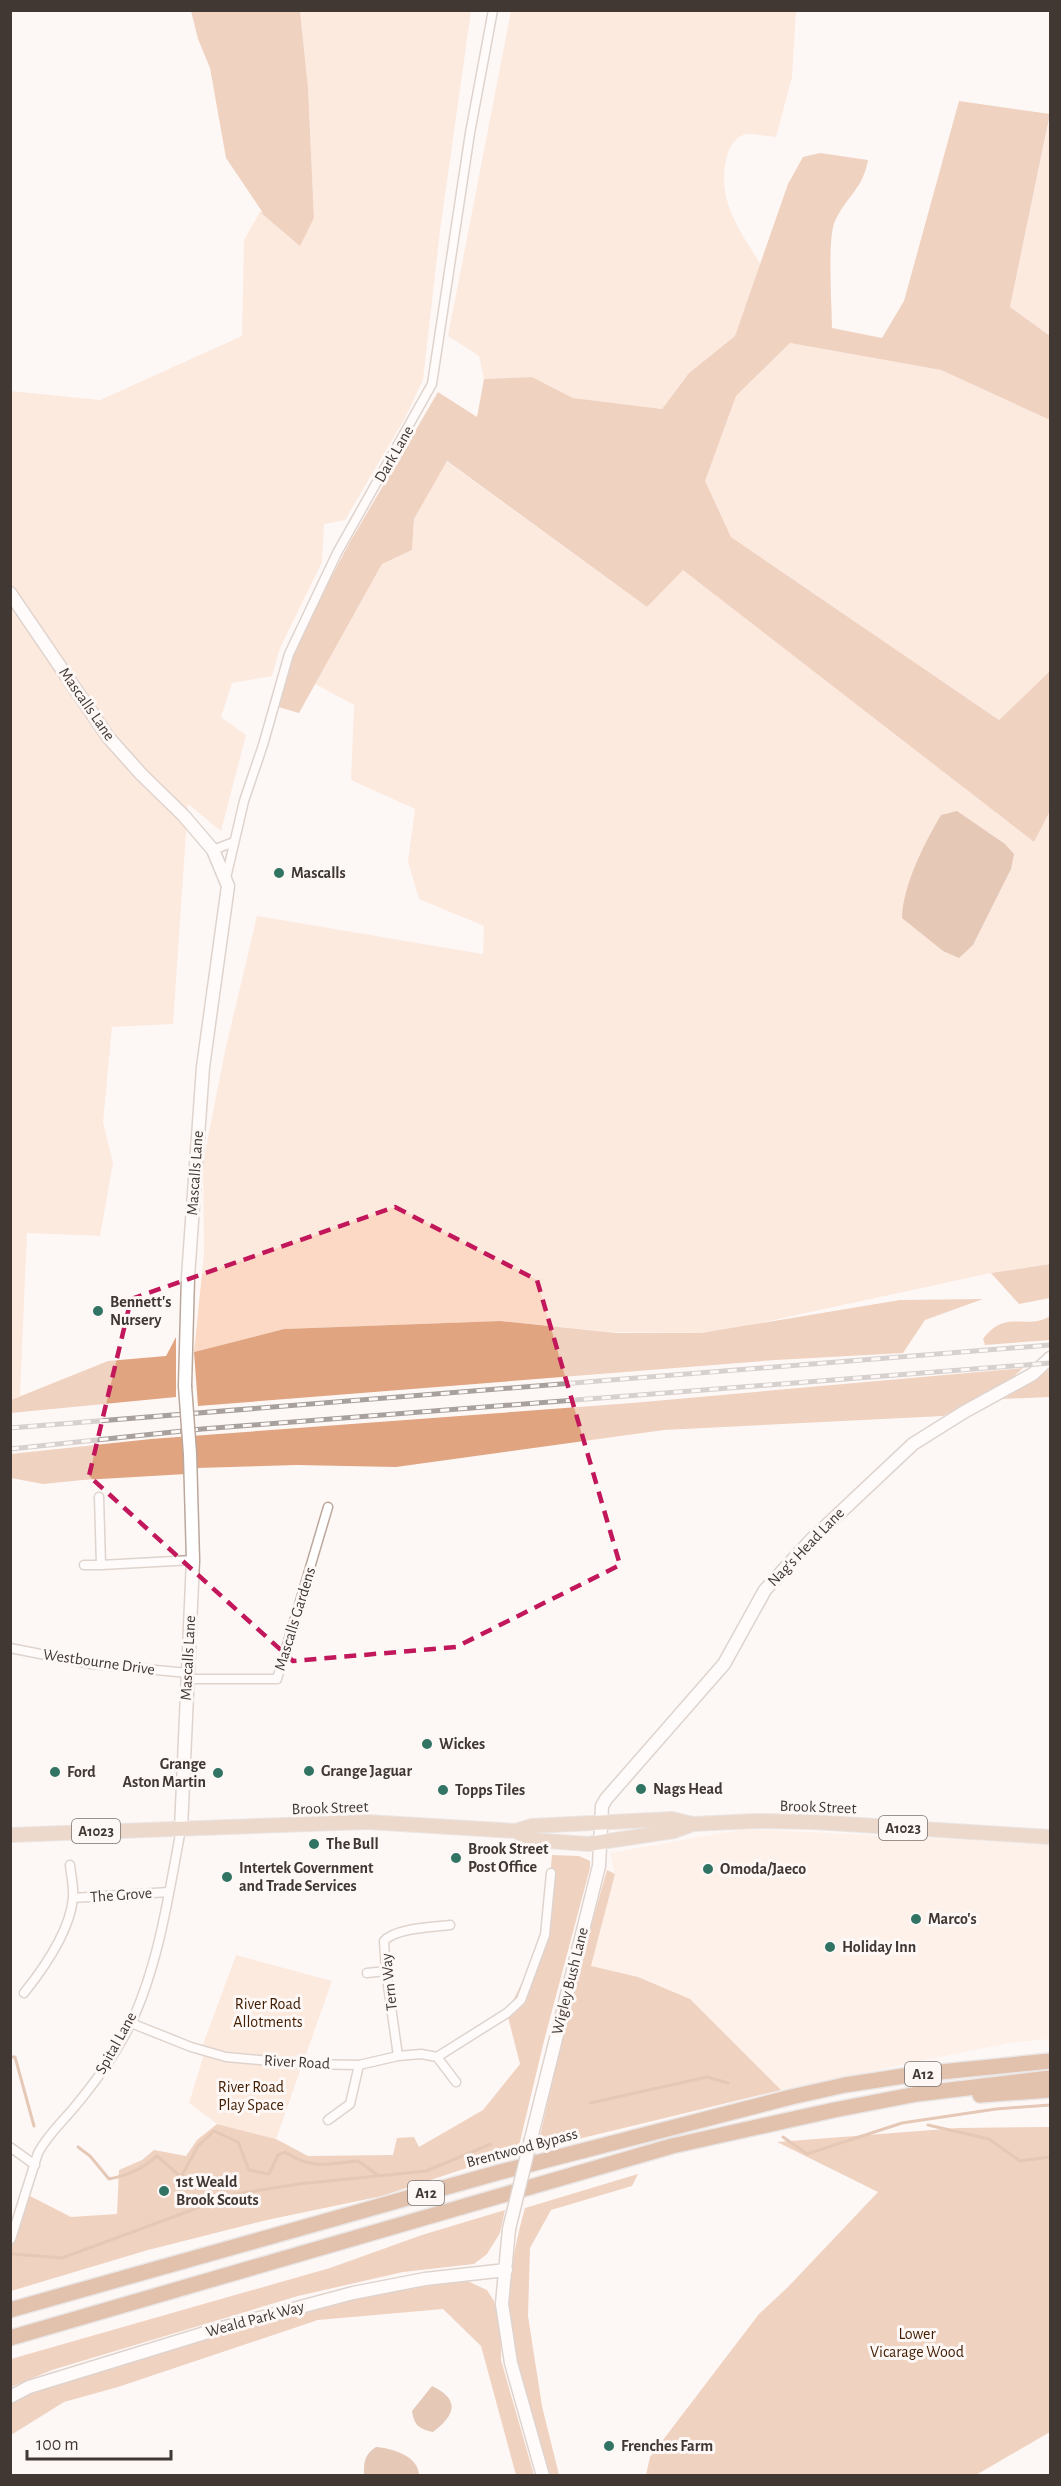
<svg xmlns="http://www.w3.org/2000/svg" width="1061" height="2486" font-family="'Alegreya Sans',sans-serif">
<rect width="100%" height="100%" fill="#fdf8f6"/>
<path fill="#ffe8da" d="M745,1829L1050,1844V2039L1008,2043L781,2090L749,2060L591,1966L615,1874L610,1853Z"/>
<path fill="#fcd9c4" d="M300,11H471L440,231L423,380L405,418L345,520L324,524L322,562L280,648L272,676L232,683L221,717L246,735L221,831L188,804L173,1024L112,1027L103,1122L113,1163L100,1236L27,1233L20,1396L11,1400V391L100,400L242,336L244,240L260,212L314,218L308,87Z
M511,11H796L792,77L776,137C767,136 756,134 747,134C738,135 731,144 728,153C714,197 739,229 761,265L735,336L689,373L662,409L573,398L532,377L484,379L479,356L448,336Z
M1050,117V336L1010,307Z
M790,343L941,370L1050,420V671L999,720L731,537L704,481L736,396Z
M446,461L647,607L683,569L1034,842L1050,810V1264L991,1273L736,1328L701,1333L611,1332L500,1321L284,1329L194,1352L204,1254L203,1163L225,1051L257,916L483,954L484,926L419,899L408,862L415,809L351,780L354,705L315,684L382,564L412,550L414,519Z
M236,1955L332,1981L276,2139L217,2124L189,2103L205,2051L201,2050Z"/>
<path fill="#e0a481" d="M191,11H300L308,87L314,218L300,246L260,212L263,213L226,158L210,68L198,39Z
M959,101L1050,114L1010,307L1050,336V420L941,370L790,343L736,396L705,481L731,537L999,720L1050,671V811L1034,842L683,570L647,607L447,461L414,519L412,550L382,564L299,713L275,706L289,656L350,542L438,392L477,417L484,379L532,377L573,398L662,409L689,373L735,336L788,184L803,157L820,153L868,160C863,189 846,197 835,221C827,237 832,306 832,328L882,338L904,301Z
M1050,1264V1298L1019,1304L991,1273Z
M983,1299L925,1320L903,1353L776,1360L198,1406L194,1352L284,1329L500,1321L617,1333H701L900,1300Z
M1050,1316V1340L985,1345L983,1339C1006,1308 1026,1331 1050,1316Z
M176,1337V1397L11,1413V1400L108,1361L166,1356Z
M1023,1368L1002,1387L943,1416L664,1430L396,1467L297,1465L197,1468L186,1474L83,1480L43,1484L11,1478V1454L151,1439L632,1403Z
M1050,1369V1397L1003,1399Z
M552,1855L579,1856L590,1861V1868L544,2041L517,2154L476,2165L382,2196L267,2220L148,2250L11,2291V2229L26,2194L71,2217L117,2214L119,2170L142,2160L154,2150L186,2156L197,2140L217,2124L276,2139L308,2156L393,2155L397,2138L414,2137L419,2147L483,2110L520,2064L507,2013L545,1935Z
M607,1870L615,1874L591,1966L638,1977L690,1999L781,2090L537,2149L576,1979Z
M1050,2127V2432L976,2475H646L650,2457L759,2314L788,2287L878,2192L777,2142L958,2128Z
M638,2174L632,2186L551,2210L530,2248L528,2316L542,2406L559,2475H548C533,2425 506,2346 509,2294C511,2265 517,2236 525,2208Z
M505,2210L500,2233L487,2254L474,2264L403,2272L298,2296L52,2370L11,2387V2359L330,2268L422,2235Z
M463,2279L487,2290L494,2301L501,2333V2360L534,2475H516L481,2346L443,2309L318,2320L118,2387L64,2402L11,2435L10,2404L21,2398L88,2373L262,2322L391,2289Z"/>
<path fill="#ca8f6c" d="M957,811L1005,844L1014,854L1011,869L973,945L959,958L943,951L902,918C903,885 924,844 941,815Z
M432,2386C461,2400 455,2415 433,2432C419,2429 414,2425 412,2411Z
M376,2447C391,2448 419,2456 419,2475H364C364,2462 364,2455 376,2447Z"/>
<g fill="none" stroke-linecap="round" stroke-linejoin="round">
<path stroke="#ca8f6c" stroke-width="3" d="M10,2057H15L34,2126
M590,2103L707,2077L728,2083
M928,2125L989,2139L1020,2161L1050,2157
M783,2137L807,2154L902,2123L996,2109L1050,2105
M78,2147L90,2156L109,2179C129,2175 142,2169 157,2156L181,2177L198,2146L214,2131L238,2142L249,2170L269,2174L278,2155L285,2152C312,2170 328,2164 358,2161L379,2176
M13,2254L62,2258L235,2194L299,2184L426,2171L491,2144"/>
<g stroke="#bba79b" stroke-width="11">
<path id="street" d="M213,850L234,842
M226,878L244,801L263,745L289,654L337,553L432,384L470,133L493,10
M99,1497L101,1565L193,1560
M84,1565H101
M10,1648L91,1664L188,1673
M187,1679H277L328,1507
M73,1898L169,1892
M367,1973L386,1971
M24,1993C44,1968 70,1931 73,1898C74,1887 71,1875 70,1865
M131,2023L191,2047L226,2057L303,2064L359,2065L398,2056L421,2054L437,2057L456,2082
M398,2056L386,1971L384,1941C395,1928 433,1927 450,1925
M437,2057L507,2013L521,2000L545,1935L551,1873
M328,2120L350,2104L359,2065
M10,2147L35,2165
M11,2239L38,2153C47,2136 60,2124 72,2110C94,2084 116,2054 131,2023C159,1964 169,1892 181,1829"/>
</g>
<g stroke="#bba79b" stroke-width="15">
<path id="secondary" d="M10,593L108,737L141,774L184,816L213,850L228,886L203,1067L188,1277L185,1386
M181,1829L193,1560L190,1454
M531,2139L599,1866L602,1806L606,1799L724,1664L765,1590L811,1540L913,1444L964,1412L1033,1374L1050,1358
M509,2229L502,2304L511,2363L543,2476
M10,2397L29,2387L218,2329L353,2293L425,2279L506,2270"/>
</g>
<g stroke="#d5d3d2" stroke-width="16">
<path id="primary" d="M516,1831L533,1840L588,1844L674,1831L693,1824
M10,1835L367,1822L516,1831L532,1826L672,1819L693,1824L755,1821L813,1822L1050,1837"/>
</g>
<g stroke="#d5d3d2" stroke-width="18">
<path id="highway" d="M980,2095L1050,2090
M10,2310L500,2172L791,2097L845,2085L910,2075L1050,2061
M10,2338L672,2146L834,2110L917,2094L1050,2078"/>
</g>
<use href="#street" stroke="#fff" stroke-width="8"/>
<use href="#secondary" stroke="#fff" stroke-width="12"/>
<use href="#primary" stroke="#d9b299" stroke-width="14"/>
<use href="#highway" stroke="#c07e55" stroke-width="15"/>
<g stroke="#a7a09d" stroke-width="5">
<path id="rail" d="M10,1428L1050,1345
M10,1449L202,1429L1050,1363"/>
</g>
<use href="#rail" stroke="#fdf8f6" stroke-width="3" stroke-dasharray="9" stroke-linecap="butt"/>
<g stroke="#bba79b" stroke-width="15" stroke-linecap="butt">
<path id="secondary-bridge" d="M185,1386L190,1454
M509,2229L531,2139"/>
</g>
<use href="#secondary-bridge" stroke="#fff" stroke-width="12"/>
</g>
<path d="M0 0H1061V2486H0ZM395,1207L537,1280L620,1565L456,1647L293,1661L89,1476L131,1299Z" fill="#fdf8f6" fill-opacity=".55" fill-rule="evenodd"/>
<path fill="none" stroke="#c2185b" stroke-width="4.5" stroke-dasharray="12 8" stroke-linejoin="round" d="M395,1207L537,1280L620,1565L456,1647L293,1661L89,1476L131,1299Z"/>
<g fill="#327464" stroke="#fdf8f6" stroke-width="2">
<circle cx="279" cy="873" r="6"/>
<circle cx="98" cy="1311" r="6"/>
<circle cx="427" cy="1744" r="6"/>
<circle cx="309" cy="1771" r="6"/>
<circle cx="55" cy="1772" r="6"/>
<circle cx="218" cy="1773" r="6"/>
<circle cx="641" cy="1789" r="6"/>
<circle cx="443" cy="1790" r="6"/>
<circle cx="314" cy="1844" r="6"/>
<circle cx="456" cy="1858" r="6"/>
<circle cx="708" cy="1869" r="6"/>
<circle cx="227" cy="1877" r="6"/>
<circle cx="916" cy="1919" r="6"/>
<circle cx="830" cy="1947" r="6"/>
<circle cx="164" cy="2191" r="6"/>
<circle cx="609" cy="2446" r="6"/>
</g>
<g text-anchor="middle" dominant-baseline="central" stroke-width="6" stroke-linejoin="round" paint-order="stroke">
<g fill="#fdf8f6" stroke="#79726e" stroke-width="1.5">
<rect x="879" y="1816" width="48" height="24" rx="4.5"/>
<rect x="72" y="1819" width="48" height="24" rx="4.5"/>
<rect x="905" y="2062" width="36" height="24" rx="4.5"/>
<rect x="408" y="2181" width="36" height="24" rx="4.5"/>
</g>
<g font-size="15" font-weight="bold" fill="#413834">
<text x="903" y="1828">A1023</text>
<text x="96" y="1831">A1023</text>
<text x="923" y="2074">A12</text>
<text x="426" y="2193">A12</text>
</g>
<g font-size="16" fill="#413834" stroke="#fdf8f6">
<text transform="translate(394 454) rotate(-60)">Dark Lane</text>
<text transform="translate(87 704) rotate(55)">Mascalls Lane</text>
<text transform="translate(195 1173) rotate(-86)">Mascalls Lane</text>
<text transform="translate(806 1547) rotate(-46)">Nag's Head Lane</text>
<text transform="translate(295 1619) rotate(-73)">Mascalls Gardens</text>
<text transform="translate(188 1658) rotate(-87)">Mascalls Lane</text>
<text transform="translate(99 1662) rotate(8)">Westbourne Drive</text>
<text transform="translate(818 1807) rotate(2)">Brook Street</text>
<text transform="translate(330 1808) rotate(-2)">Brook Street</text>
<text transform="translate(121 1895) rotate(-4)">The Grove</text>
<text transform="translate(570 1981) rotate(-76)">Wigley Bush Lane</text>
<text transform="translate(389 1982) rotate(-96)">Tern Way</text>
<text transform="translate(116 2043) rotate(-61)">Spital Lane</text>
<text transform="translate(297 2062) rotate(3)">River Road</text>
<text transform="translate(522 2148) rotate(-15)">Brentwood Bypass</text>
<text transform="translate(255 2319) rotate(-15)">Weald Park Way</text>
</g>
<g font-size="16" font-weight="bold" fill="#413834" stroke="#fdf8f6" text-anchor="start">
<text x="291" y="873">Mascalls</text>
<text x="110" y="1302">Bennett's<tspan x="110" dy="18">Nursery</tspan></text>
<text x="439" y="1744">Wickes</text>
<text x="206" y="1764" text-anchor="end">Grange<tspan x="206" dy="18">Aston Martin</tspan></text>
<text x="321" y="1771">Grange Jaguar</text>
<text x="67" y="1772">Ford</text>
<text x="653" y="1789">Nags Head</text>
<text x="455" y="1790">Topps Tiles</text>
<text x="326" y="1844">The Bull</text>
<text x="468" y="1849">Brook Street<tspan x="468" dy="18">Post Office</tspan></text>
<text x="239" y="1868">Intertek Government<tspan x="239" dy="18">and Trade Services</tspan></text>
<text x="720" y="1869">Omoda/Jaeco</text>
<text x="928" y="1919">Marco's</text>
<text x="842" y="1947">Holiday Inn</text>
<text x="176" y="2182">1st Weald<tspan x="176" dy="18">Brook Scouts</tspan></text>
<text x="621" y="2446">Frenches Farm</text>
</g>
<g font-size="16" fill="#431d02" stroke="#fdf8f6">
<text x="268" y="2004">River Road<tspan x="268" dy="18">Allotments</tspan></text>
<text x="251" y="2087">River Road<tspan x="251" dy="18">Play Space</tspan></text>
<text x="917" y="2334">Lower<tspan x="917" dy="18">Vicarage Wood</tspan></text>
</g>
</g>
<rect width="1061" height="2486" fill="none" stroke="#413834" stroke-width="24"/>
<path d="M27 2450v9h144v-9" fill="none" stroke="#413834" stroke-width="3"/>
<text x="36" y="2450" font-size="18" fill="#413834" stroke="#fdf8f6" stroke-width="4.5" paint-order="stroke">100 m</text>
</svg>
